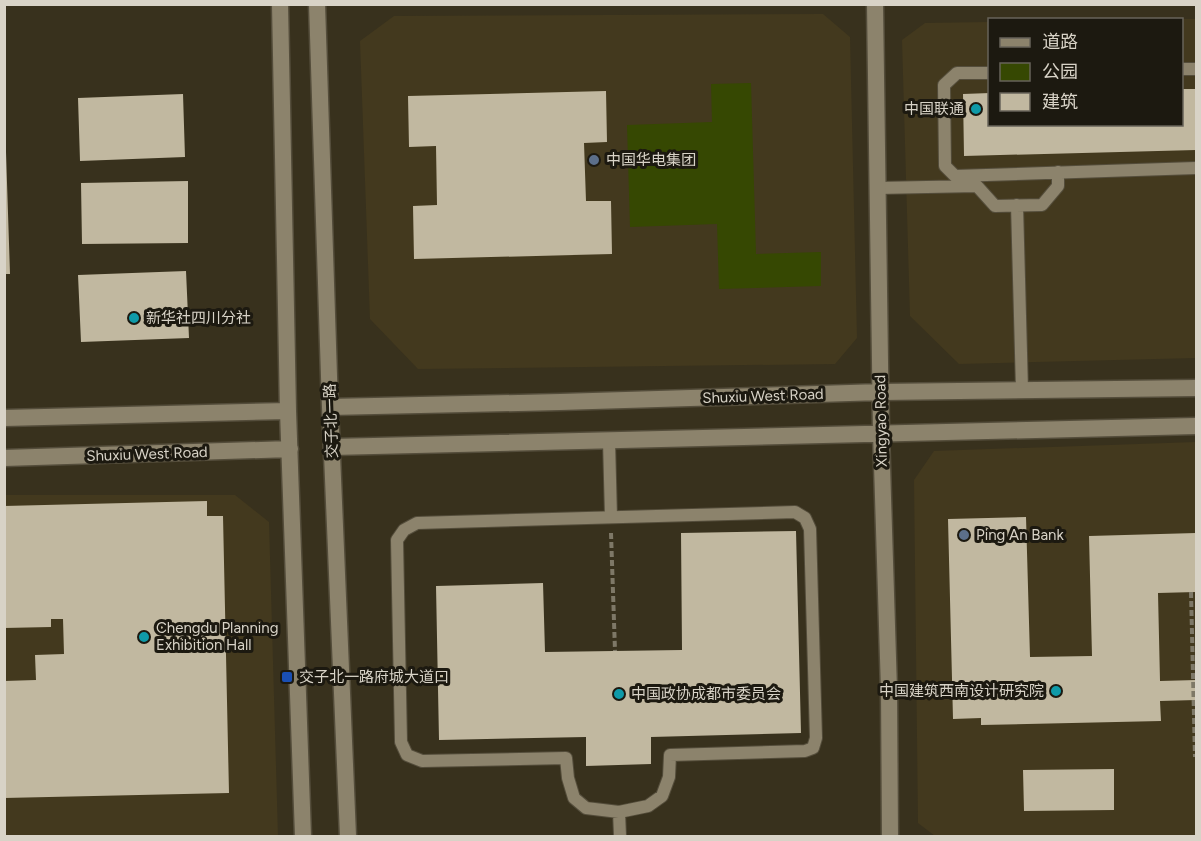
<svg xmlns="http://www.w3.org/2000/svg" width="1201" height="841" font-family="Figtree,'Noto Sans SC',sans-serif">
<rect width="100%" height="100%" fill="#38311d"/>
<path fill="#43391e" d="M823,14L850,37L857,338L835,364L418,369L370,319L360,41L394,16Z
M1135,19H1195L1196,20V358L959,364L910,316L902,40L925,23L989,22L990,124H1182V20Z
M1196,442V836H935L918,823L914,480L934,451Z
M4,495H235L269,522L278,836H5Z"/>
<path fill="#364802" d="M751,83L756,254L821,252V286L719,289L717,224L630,227L627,125L712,122L711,84Z"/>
<path fill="#c1b8a0" d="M1182,89H1196V150L964,156L963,94L990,93V124H1182Z
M606,91L607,142L584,143L586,201H611L612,254L414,259L413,206L437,205L436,146L409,147L408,96Z
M183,94L185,157L80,161L78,98Z
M4,152H6L10,274H4Z
M188,181V243L82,244L81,183Z
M186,271L189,338L81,342L78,275Z
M207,501V516H223L229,793L4,798V681L36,680L35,655L64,654L63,619H51V627L4,628V506Z
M1026,517L1030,657L1092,656L1089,536L1196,533V592L1158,593L1160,681L1196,680V700L1160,701L1161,721L981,725V718L953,719L948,519Z
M796,531L801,733L651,737V764L586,766V737L439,740L436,586L543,583L545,652L682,650L681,533Z
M1114,769V810L1024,811L1023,770Z"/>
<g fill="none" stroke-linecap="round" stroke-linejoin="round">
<g stroke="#544d3b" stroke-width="14">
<path id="service" d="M1182,69H1196
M990,73H957L944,85L945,166L955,176L1196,168
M877,188L977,186L995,206L1042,205L1058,186V172
M1017,205L1022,390
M609,441L611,517
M795,512L805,518L810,529L816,738L813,748L805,751L670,755L669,777L662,796L648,806L619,812L586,808L574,798L568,778L566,758L422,761L407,755L401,742L397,540L404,530L417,523Z
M619,812L620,836"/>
</g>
<g stroke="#544d3b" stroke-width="19">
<path id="tertiary" d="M280,4L288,411L303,836
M317,4L330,407L348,836
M875,4L881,433L889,690L890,836
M330,407L560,402L881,392L1196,388
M4,418L288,411
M332,447L1196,426
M4,458L290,449"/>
</g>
<path stroke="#7e7867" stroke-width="4" stroke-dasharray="6 3" stroke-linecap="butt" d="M611,533L615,651
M1191,592L1195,757"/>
<use href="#service" stroke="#8c836c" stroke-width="12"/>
<use href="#tertiary" stroke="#8c836c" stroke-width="16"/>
</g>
<g fill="#0f9aa8" stroke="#1c1910" stroke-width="2">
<circle cx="976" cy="109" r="6"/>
<circle cx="134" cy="318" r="6"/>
<circle cx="144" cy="637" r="6"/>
<circle cx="1056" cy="691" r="6"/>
<circle cx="619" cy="694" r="6"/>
</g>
<g fill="#5c6f8a" stroke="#1c1910" stroke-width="2">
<circle cx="594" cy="160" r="6"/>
<circle cx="964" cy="535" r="6"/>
</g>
<rect fill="#1a4fb4" stroke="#1c1910" stroke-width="2" x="281" y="671" width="12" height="12" rx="3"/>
<g text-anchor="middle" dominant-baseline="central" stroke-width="6" stroke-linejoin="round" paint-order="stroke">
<g font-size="15" fill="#d8d3c7" stroke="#1c1910" text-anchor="start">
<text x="964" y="109" text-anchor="end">中国联通</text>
<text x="606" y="160">中国华电集团</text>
<text x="146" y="318">新华社四川分社</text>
<text x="976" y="535">Ping An Bank</text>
<text x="156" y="628">Chengdu Planning<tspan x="156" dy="17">Exhibition Hall</tspan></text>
<text x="299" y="677">交子北一路府城大道口</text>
<text x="1044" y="691" text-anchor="end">中国建筑西南设计研究院</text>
<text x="631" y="694">中国政协成都市委员会</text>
</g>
<g font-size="15" fill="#d8d3c7" stroke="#1c1910">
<text transform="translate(763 396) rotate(-2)">Shuxiu West Road</text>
<text transform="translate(331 421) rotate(-92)">交子北一路</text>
<text transform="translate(881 421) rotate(-91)">Xingyao Road</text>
<text transform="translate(147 454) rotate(-2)">Shuxiu West Road</text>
</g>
</g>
<rect width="1201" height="841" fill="none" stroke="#d8d3c7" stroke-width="12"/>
<rect x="988" y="18" width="195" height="108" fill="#1c1910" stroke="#676359" stroke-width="1.5"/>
<rect x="1000" y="38" width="30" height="9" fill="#8c836c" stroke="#676359" stroke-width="1.5"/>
<text x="1042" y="48" font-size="18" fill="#d8d3c7">道路</text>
<rect x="1000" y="63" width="30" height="18" fill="#364802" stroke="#676359" stroke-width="1.5"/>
<text x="1042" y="78" font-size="18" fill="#d8d3c7">公园</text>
<rect x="1000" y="93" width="30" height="18" fill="#c1b8a0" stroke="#676359" stroke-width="1.5"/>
<text x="1042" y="108" font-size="18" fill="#d8d3c7">建筑</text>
</svg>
